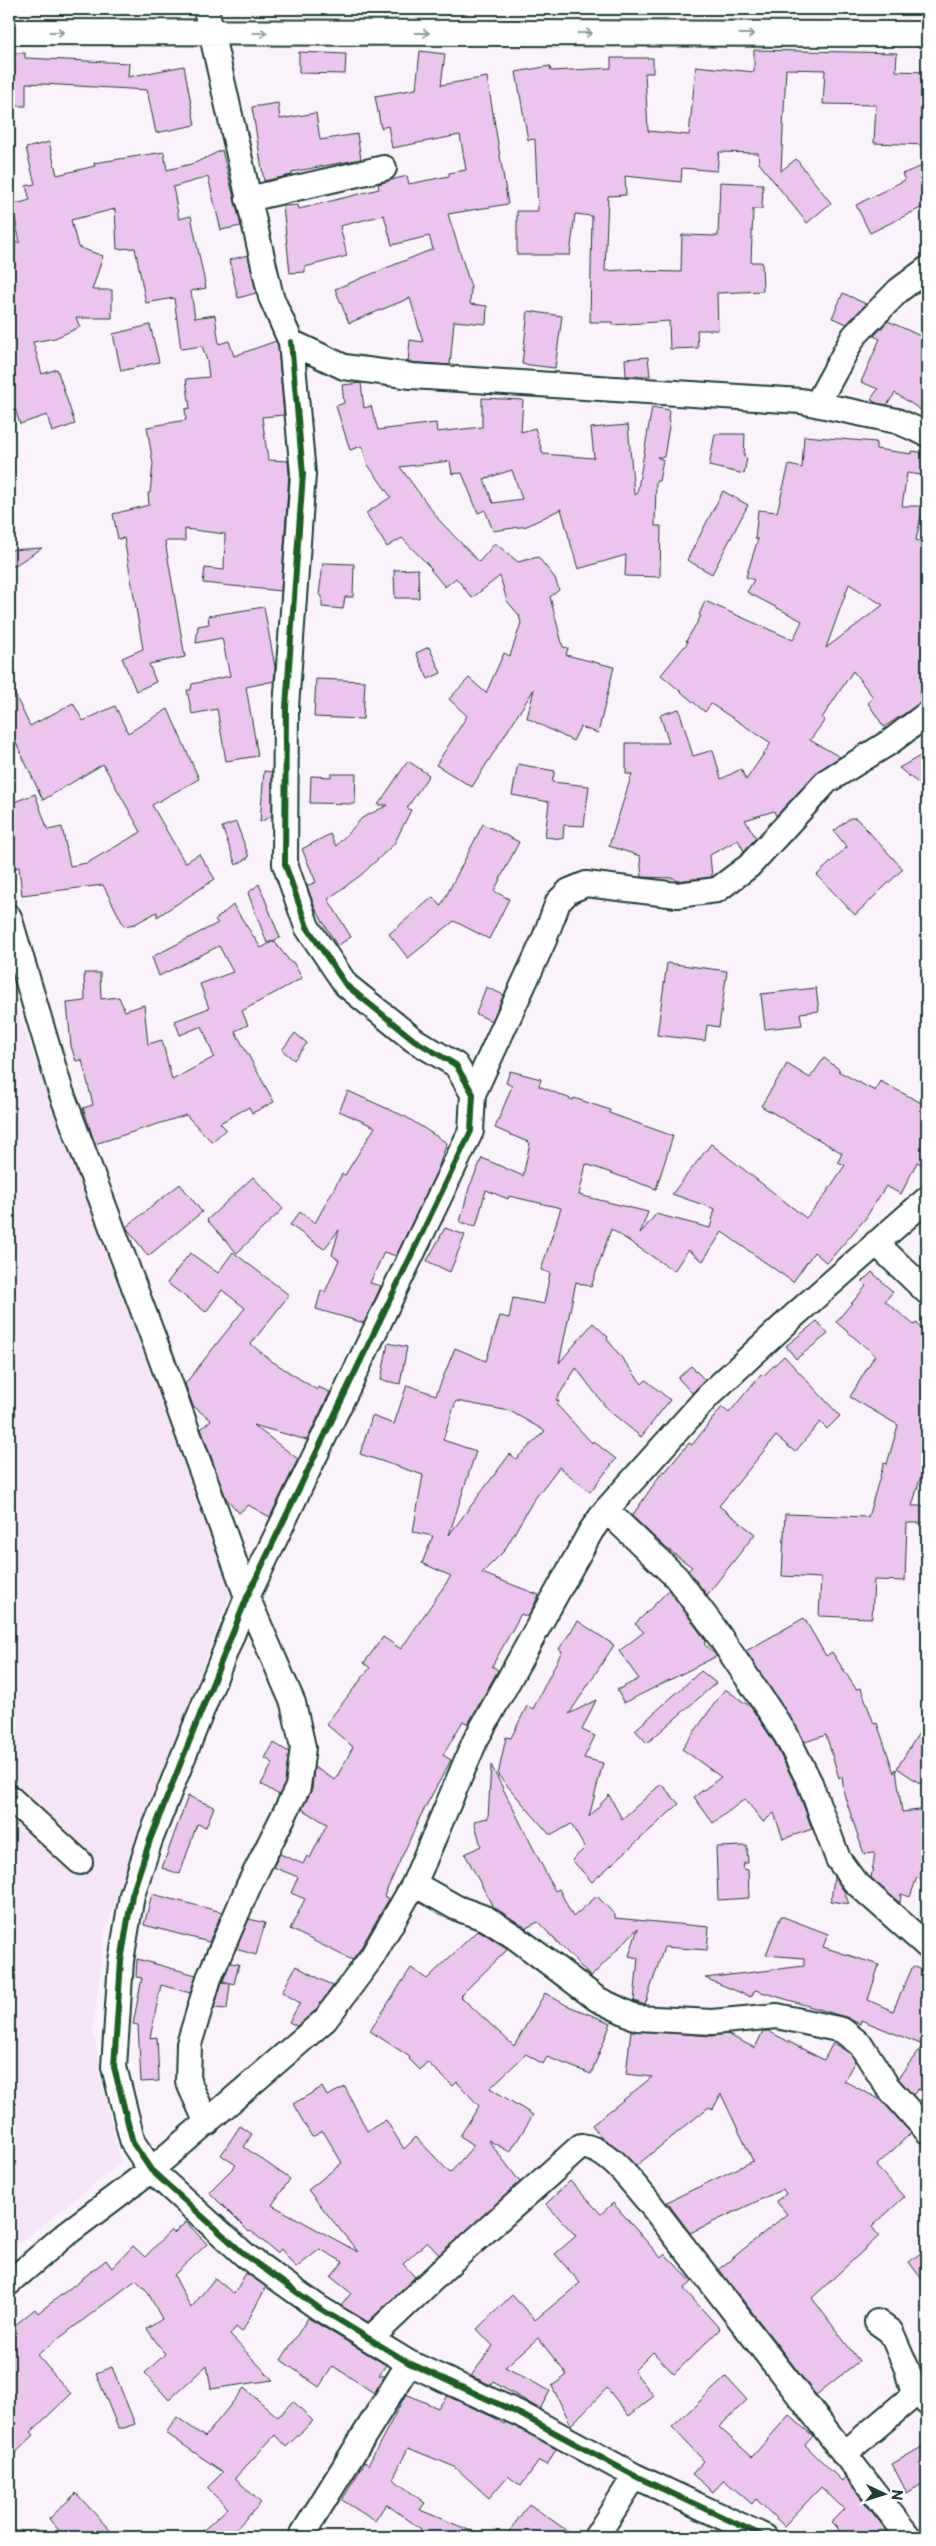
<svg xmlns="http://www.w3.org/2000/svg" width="936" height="2546" font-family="'Playpen Sans',sans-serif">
<rect width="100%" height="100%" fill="#fbf3fc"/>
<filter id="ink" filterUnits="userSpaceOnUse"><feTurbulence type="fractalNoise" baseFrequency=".02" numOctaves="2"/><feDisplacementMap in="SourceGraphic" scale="10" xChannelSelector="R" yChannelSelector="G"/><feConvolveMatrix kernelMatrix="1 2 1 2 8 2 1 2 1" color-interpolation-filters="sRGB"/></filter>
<g filter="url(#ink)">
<path fill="#f6e5f8" d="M9,988L231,1591L105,1931L93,2028L101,2076L121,2163L9,2252Z"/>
<path fill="#ecc5ef" stroke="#1f3d34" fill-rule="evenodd" d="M754,50L897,53L896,71L927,72V145L874,143L876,105L823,104L825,70L786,69L781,171L796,159L831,203L807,223L759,163L758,153L719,152L717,171L682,168L681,182L625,176L626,195L608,196L605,271L642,269V271L681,272L682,235L718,236L720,182L763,184L762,209H753L751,262H762L763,291L717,293L718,330H697L698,348L670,349L669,321L613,325V322H590L592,216L575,214L570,255H517V211H538L535,139L528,140L516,72L550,66L551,71L611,68V58H653V73H645L648,131L689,135L696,66L754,72Z
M420,51L445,54L441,85L487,77L508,204L448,214L471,287L470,304L487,306L486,324L454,321L450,365L408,362L410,340L423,342L410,298L349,323L335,289L433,249L429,236L392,245L384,215L340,226L347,256L305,267V272L290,273L283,206L298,205L299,209L379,189L378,184L391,180L407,176L409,184L449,176V173L466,170L460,135L392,148L388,126L381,128L375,96L416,89Z
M299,52L346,54L345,74L299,73Z
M9,53H25V58L129,63L128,77L184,66L195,125L156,133L147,90L26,83V106H9Z
M278,103L280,119L316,113L320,140L357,134L361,159L292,172V175L264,181L252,107Z
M49,142L57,175L95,166L94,163L164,152L167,170L195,163L222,150L241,226L221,230L208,177L173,187L179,219L191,216L206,288L191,291L195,318L215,315L219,344L229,341L234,356L276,341L278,346L284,415L262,417L268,460L288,461L289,474L281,591L203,583L205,568L224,570L225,534L185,529V541H165L185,657L149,664L156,682L136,691L122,658L143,649L124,538L118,539L113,514L149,505L148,493H150L153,464L147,427L186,420L185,409L190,408L186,379L209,377L207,361L202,346L181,349L174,298L146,303L135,248L117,249L115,209L71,220L78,247L103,256L92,290H112V318H76L80,327L55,338L33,342L42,374L57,369L75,424L52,432L47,415L20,424L9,390V243L20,242L12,205L30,200L26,186L35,184L26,148Z
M927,164V205L870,233L856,205L905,180L902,174Z
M248,255L256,293L238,298L229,260Z
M843,293L866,304L847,324L832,318Z
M528,311L562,316L555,368L522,364Z
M888,321L927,339V414L895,393L887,405L876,403L871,399L878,389L861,382L880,339L874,336Z
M150,325L159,362L121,371L113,334Z
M648,357L650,376H626L625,359Z
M361,383L364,408L371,406L378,430L436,423L437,432L482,427V398L523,400L521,432L535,428L543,454L594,458L591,428L628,425L634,494H637L652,407L669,410L668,420H670L664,457H657L663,460L659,481H656L655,526H661L660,577L625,576L626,555L578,569L561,509L527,526L493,531L485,510L478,513L462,473L452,474L450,461L400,467L439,520L479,562L495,543L518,562L538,557L555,578L559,590L550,597L563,647L568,648L566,655L614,667L598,733L580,727L573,741L527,718L534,689L472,787L436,765L467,716L449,699L469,678L486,693L504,653L510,656L521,623L519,615L507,601L500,576L472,598L456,578L445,587L430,569H432L402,538L387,547L366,513L391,497L368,465L362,446L350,450L336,406L344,403L342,385ZM512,470L522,499L493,503L484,479Z
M715,434H745L744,457L747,458L744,474L709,466Z
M804,436L876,442V449L912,454V451L927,453V476L907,473L902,506H923L916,540L927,543V689L919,694L924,701L884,727L868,703L873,697L853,671L822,718L825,720L810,740L840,757L817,772L776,816L774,811L745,820L756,838L744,851L738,840L710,855L712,877L677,881L674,878L642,877L640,856L609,846L632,774H626V743H669L660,715L679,709L693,756L713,750L721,779L741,769L746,780L771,743L711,704L705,712L661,675L688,642L686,641L701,616L699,615L705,601L793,640L802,621L747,592L754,580L746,577L758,539H755L758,510L777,512L789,465L802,468ZM849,584L883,605L826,648Z
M723,491L748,505L712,574L687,560Z
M42,548L9,569V550Z
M323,563L354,564L353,597H345L343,609L322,607V596L319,595Z
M418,569L419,598H395L394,570Z
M264,607L275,667L274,681L246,687L258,756L226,761L217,709L192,714L187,690H191L192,684L230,676L222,638L196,643L198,626L209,624L208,616Z
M429,647L441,673L428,679L416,653Z
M316,679L365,681L363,719L314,717Z
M9,682L30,726L73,703L83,721L115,706L128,733L168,709L199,779L152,805L185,863L199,854L215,879L157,917V912L135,924L124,926L103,885L22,895L19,867L9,869V804L35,794L48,830L62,827L70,866L87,863L141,832L103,764L43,800L9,728Z
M927,752V778L918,783L899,768Z
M408,761L429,775L407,808L411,810L394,844L361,875L328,899L351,937L337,946L315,908L307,886L316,882L302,849L330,834L336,846L362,818L388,805H378Z
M518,764L555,771L552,782L589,786L584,826L564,825L563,839L545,837L549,802L512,795Z
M264,771L272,772V816L260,822Z
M331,774H356L355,804L310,803L311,776L331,777Z
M850,818H856L903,869L855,915L817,875L847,847L834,831Z
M236,822L249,857L236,865L222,827Z
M483,824L519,842L494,891L509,899L489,939L454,921L408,958L389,934L433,897L441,906Z
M259,884L280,938L267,943L248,893Z
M233,905L261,948L274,941L291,963L293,962L302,978L242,1011L248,1025L235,1031L274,1102L252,1113L249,1107L220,1123L226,1129L212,1142L186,1115L95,1144L83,1108L93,1105L82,1060L76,1061L71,1046L67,1003L85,1001L84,973H100L101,999L119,997L125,1011L144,1005L148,1044L162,1040L172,1080L214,1057L202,1026L180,1035L175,1021L209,1008L200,984L233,972L219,946L159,976L152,957L218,923L215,920Z
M667,963L727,971L719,1027L707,1025L705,1041L657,1035Z
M486,987L504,995L492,1021L476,1014Z
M816,988L819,1011L800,1013L802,1025L765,1029L761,994Z
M295,1033L307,1043L294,1060L282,1050Z
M824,1058L840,1070L838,1071L875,1091L880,1081L927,1106V1153L921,1164L917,1162L901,1194L886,1186L865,1219L827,1263L814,1252L793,1282L722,1232L703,1261L688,1250L674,1271L611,1229L591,1287L576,1282L559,1363L593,1323L608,1337L607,1339L642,1384L646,1380L670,1400L641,1437L608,1410L576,1368L556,1400L559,1401L557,1405L592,1443L593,1441L616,1459L590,1492L559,1467L533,1501L504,1551L482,1573L539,1595L528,1617L521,1614L492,1666L498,1670L477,1708L468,1724L463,1721L443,1755L451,1760L421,1815L384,1896L389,1899L360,1949L352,1960L290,1929L305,1899L291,1893L298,1877L273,1867L280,1854L303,1864L307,1856L310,1858L327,1824L302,1809L312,1789L314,1767L335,1780L353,1747L326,1724L370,1668L364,1663L383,1637L401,1649L451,1576L422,1563L433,1536L413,1532L423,1475L360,1454L372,1416L394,1424L407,1385L436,1395L455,1348L486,1361L500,1316L509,1318L513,1298L544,1304L550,1273L541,1270L561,1208L509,1196L508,1199L486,1190L476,1226L460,1222L469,1188L482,1158L523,1176L530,1143L495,1128L512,1086L506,1083L510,1071L541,1079L539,1086L573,1100L574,1098L610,1110L609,1113L673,1136L656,1189L586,1164L579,1195L648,1212L640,1234L656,1214L710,1228L715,1209L672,1194L711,1144L806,1218L823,1198L845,1165L838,1162L842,1153L761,1106L787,1064L810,1078ZM456,1401L510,1411L545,1431L516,1459L510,1454L449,1535L476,1451L443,1440Z
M348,1091L406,1117L447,1143L437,1171L396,1256L384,1252L370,1283L381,1286L364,1323L316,1309L321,1291L325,1292L339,1260L332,1255L339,1230L324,1249L290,1225L300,1212L315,1223L342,1174L345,1175L375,1127L339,1111Z
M253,1177L283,1209L237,1253L207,1220Z
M180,1184L202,1212L148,1256L126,1227Z
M445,1228L465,1235L450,1272L427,1261Z
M233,1252L289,1295L251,1344L270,1360L317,1390L318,1387L330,1392L307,1440L253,1425L298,1459L270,1517L248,1505L239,1513L226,1498L201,1429L211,1420L193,1406L185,1384L245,1308L222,1290L206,1312L167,1283L190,1253L218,1273Z
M872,1272L893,1292L885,1301L914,1325L917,1323L927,1337V1455L912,1506H927V1523H907L905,1581L874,1580L872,1618L819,1616L821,1578L782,1576L785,1514L868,1517L884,1463L887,1464L898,1425L850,1397L875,1355L836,1322L866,1286L862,1282Z
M817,1321L828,1334L796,1359L786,1346Z
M388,1343L407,1347L400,1384L381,1380Z
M784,1356L840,1416L827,1429L820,1422L795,1452L776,1436L719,1506L755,1534L707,1595L688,1571L692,1567L666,1548L632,1516L663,1471L665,1472L689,1443L692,1445L722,1407L729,1413L761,1374L763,1376Z
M691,1366L705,1380L692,1393L678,1378Z
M669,1590L706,1641L704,1644L717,1656L624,1703L617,1690L639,1679L619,1651L644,1632L635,1624Z
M804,1618L826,1656L832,1652L856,1689L861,1688L874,1724L877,1723L894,1773L896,1769L902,1812L927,1809V1884L917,1877L910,1897L901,1894L900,1903L871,1878L875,1853L864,1854L844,1794L842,1776L839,1778L826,1735L805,1742L746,1651Z
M578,1621L614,1645L569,1714L596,1700L582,1730L595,1736L584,1758L603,1763L589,1817L609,1795L622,1819L661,1784L679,1804L592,1882L572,1860L585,1848L571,1824L554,1834H549L498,1775L506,1737L511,1738L527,1706L533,1709L562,1651L559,1649Z
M701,1671L716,1683L647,1743L635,1730Z
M725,1689L751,1707L774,1742L797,1788L812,1829L783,1839L774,1813L763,1822L745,1799L713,1823L694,1797L721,1777L682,1749Z
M927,1720V1788L897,1768Z
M274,1743L289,1752L285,1783L279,1795L261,1784L273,1763L265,1758Z
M491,1765L555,1891L559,1889L573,1917L597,1896L615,1915V1918L709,1927L707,1950L664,1947L645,2005L634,2001L638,1958L629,1956L638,1928L591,1977L538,1922L526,1928L493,1907L465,1854L481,1846L474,1821L488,1818Z
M188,1796L214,1807L206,1827L197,1824L180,1874L162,1868Z
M747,1846L748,1863H744L743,1869L748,1870L749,1898L718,1900L716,1847Z
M834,1877L844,1891L849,1904L831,1901Z
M152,1894L222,1912L209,1942L144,1925Z
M781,1916L828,1934L823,1947L879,1965L868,2000L893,2011L913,1966L927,1972V2092L918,2089L913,2095L898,2078L923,2045L861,2020L860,2024L845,2017L755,1990L751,1997L705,1978L804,1966V1958L766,1955Z
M249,1919L265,1923L256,1955L236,1949Z
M478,1930L508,1949L460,1996L514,2046L545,1993L566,2005L611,2023L591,2074L547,2057L543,2064L526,2054L490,2088L533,2115L510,2152L488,2140L520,2182L439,2255L427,2242L403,2264L415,2277L368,2322L341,2306L351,2293L331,2277L343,2262L320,2249L296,2268L281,2249L277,2253L251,2231L249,2232L209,2192L236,2165L221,2155L240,2126L252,2134L244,2147L290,2179L272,2205L358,2252L308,2190L342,2163L323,2131L312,2137L293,2104L322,2087L327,2096L345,2087L367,2131L386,2120L404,2149L416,2137L450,2173L474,2145L460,2136L479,2106L457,2082L453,2086L427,2062L420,2070L409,2059L410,2057L370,2031L411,1968L427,1979Z
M137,1959L196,1975L190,1993L161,1985L150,2038L157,2037L159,2081L141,2082L138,2025L133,2024L142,1978L136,1977Z
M230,1963L239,1964L234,1984L223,1981Z
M296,1966L333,1986L315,2011L297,2026L289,2022L300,2003L282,1992Z
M222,1982L230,1984L227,2009L214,2008Z
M631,2030L711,2036L727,2034L755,2048L763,2031H768L824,2060L833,2043L851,2054L855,2061L844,2081L881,2100L911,2133L876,2166L904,2197L872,2227L879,2236L812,2298L859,2361L816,2395L719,2269L787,2214L776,2201L786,2194L783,2189L690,2233L667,2202L753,2161L721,2094L713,2109L709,2107L636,2166L619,2149L602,2138L592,2125L652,2077L626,2074Z
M570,2181L601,2214L613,2203L661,2258L665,2254L692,2282L684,2289L720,2329L674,2374L653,2352L634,2371L654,2396L629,2416L607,2388L571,2425L552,2386L567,2375L538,2338L505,2367L550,2391L540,2409L493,2382L491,2385L471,2376L493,2346L477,2329L512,2295L535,2320L580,2283L555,2254L576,2236L546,2204Z
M186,2222L207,2244L174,2275L191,2308L215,2278L234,2294L246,2273L266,2287L242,2332L236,2327L230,2335L273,2380L211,2389L207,2365L169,2400L145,2373L165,2354L147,2329L162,2319L147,2291L136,2280L37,2355L71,2394L31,2432L34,2435L9,2459V2330L35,2309L38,2313L106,2260L112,2268L133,2246L145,2257L171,2230L174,2233Z
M927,2248V2286L909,2262Z
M308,2318L386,2365L379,2375L385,2376L374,2393L333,2366L319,2387L281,2360Z
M112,2367L135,2424L124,2428H118L96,2373Z
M726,2377L747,2400L719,2427L752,2457L789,2415L813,2436L805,2445L842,2481L845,2477L886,2530L879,2537H846L831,2522L844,2509L821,2487L784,2526L756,2499L752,2504L724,2480L713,2492L692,2474L704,2461L672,2427Z
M244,2388L278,2417L293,2401L313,2421L286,2447L275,2435L235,2478L261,2503L228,2537H196L228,2508L207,2488L223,2472L166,2433L177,2417L205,2437Z
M406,2394L438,2408L447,2396L495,2418L504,2424L505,2422L514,2426L556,2449L547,2465L539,2461L521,2486L508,2476L489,2498L455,2467L408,2448L393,2479L425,2503L420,2510L486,2537H418L421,2529L386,2504L375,2521L342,2500L365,2462L368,2465Z
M927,2444V2481L907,2493L892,2464Z
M76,2493L116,2537H65L49,2519Z
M529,2504L576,2537H505Z"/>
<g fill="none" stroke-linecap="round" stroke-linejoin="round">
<g stroke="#1f3d34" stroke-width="28">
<path id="minor" d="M206,9L271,297L291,342L344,367L412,376L801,401L897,421L927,434
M9,32L927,34
M248,199L384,168
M291,342L303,474L286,707L285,864L307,927L346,985L414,1040L456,1065L473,1094L471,1131L247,1597L150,1840L132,1895L121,1961L114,2067L133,2143L151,2170L246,2256L319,2308L409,2363L520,2414L635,2476L765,2537
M817,404L854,336L899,290L927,269
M9,917L60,1089L162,1361L247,1597L293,1703L303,1747L298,1787L249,1885L209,1978L189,2044L188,2081L207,2123
M473,1094L544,940L558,902L569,891L586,884L677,895L717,890L749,866L827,781L890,742L927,714
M876,1243L927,1292
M606,1510L676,1577L714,1628L786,1735L810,1783L838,1859L854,1881L927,1946
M9,1797L80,1862
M414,1884L457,1908L487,1919L515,1937L597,1999L637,2018L712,2022L777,2016L842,2030L861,2045L887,2086L927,2131
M9,2283L66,2234L151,2170L325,2020L372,1957L414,1884L475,1741L591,1531L606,1510L709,1395L796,1314L927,1199
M877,2322L891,2332L907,2369L914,2395
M371,2338L452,2261L581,2146C610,2149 630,2181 648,2201L909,2537
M844,2454L914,2395L923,2398L927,2403
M301,2537L409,2363
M596,2537L635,2476"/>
</g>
<use href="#minor" stroke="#fff" stroke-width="24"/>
<g stroke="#fff" stroke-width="9">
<path id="cycleway" d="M291,342L303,474L286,707L285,864L307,927L346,985L414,1040L456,1065L473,1094L471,1131L247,1597L150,1840L132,1895L121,1961L114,2067L133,2143L151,2170L246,2256L319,2308L409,2363L520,2414L635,2476L765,2537"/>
</g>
<use href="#cycleway" stroke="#1b5e20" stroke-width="6"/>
</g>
<defs><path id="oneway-shaft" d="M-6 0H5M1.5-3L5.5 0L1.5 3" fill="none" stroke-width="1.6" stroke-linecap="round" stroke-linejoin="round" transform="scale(1.25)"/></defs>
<g stroke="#8f9e9a">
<use href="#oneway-shaft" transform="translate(57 32)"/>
<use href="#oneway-shaft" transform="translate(260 33)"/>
<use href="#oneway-shaft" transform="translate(422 33)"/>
<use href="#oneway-shaft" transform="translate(585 33)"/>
<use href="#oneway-shaft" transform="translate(747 34)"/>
</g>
</g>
<rect width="936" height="2546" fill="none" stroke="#fff" stroke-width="30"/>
<rect x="15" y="15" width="906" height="2516" fill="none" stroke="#1f3d34" stroke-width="2" filter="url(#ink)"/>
<g transform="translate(884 2494) rotate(94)" stroke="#ffffff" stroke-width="4" paint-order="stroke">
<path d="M0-4L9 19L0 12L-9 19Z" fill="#1f3d34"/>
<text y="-8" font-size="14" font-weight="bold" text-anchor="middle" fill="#1f3d34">N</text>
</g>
</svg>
